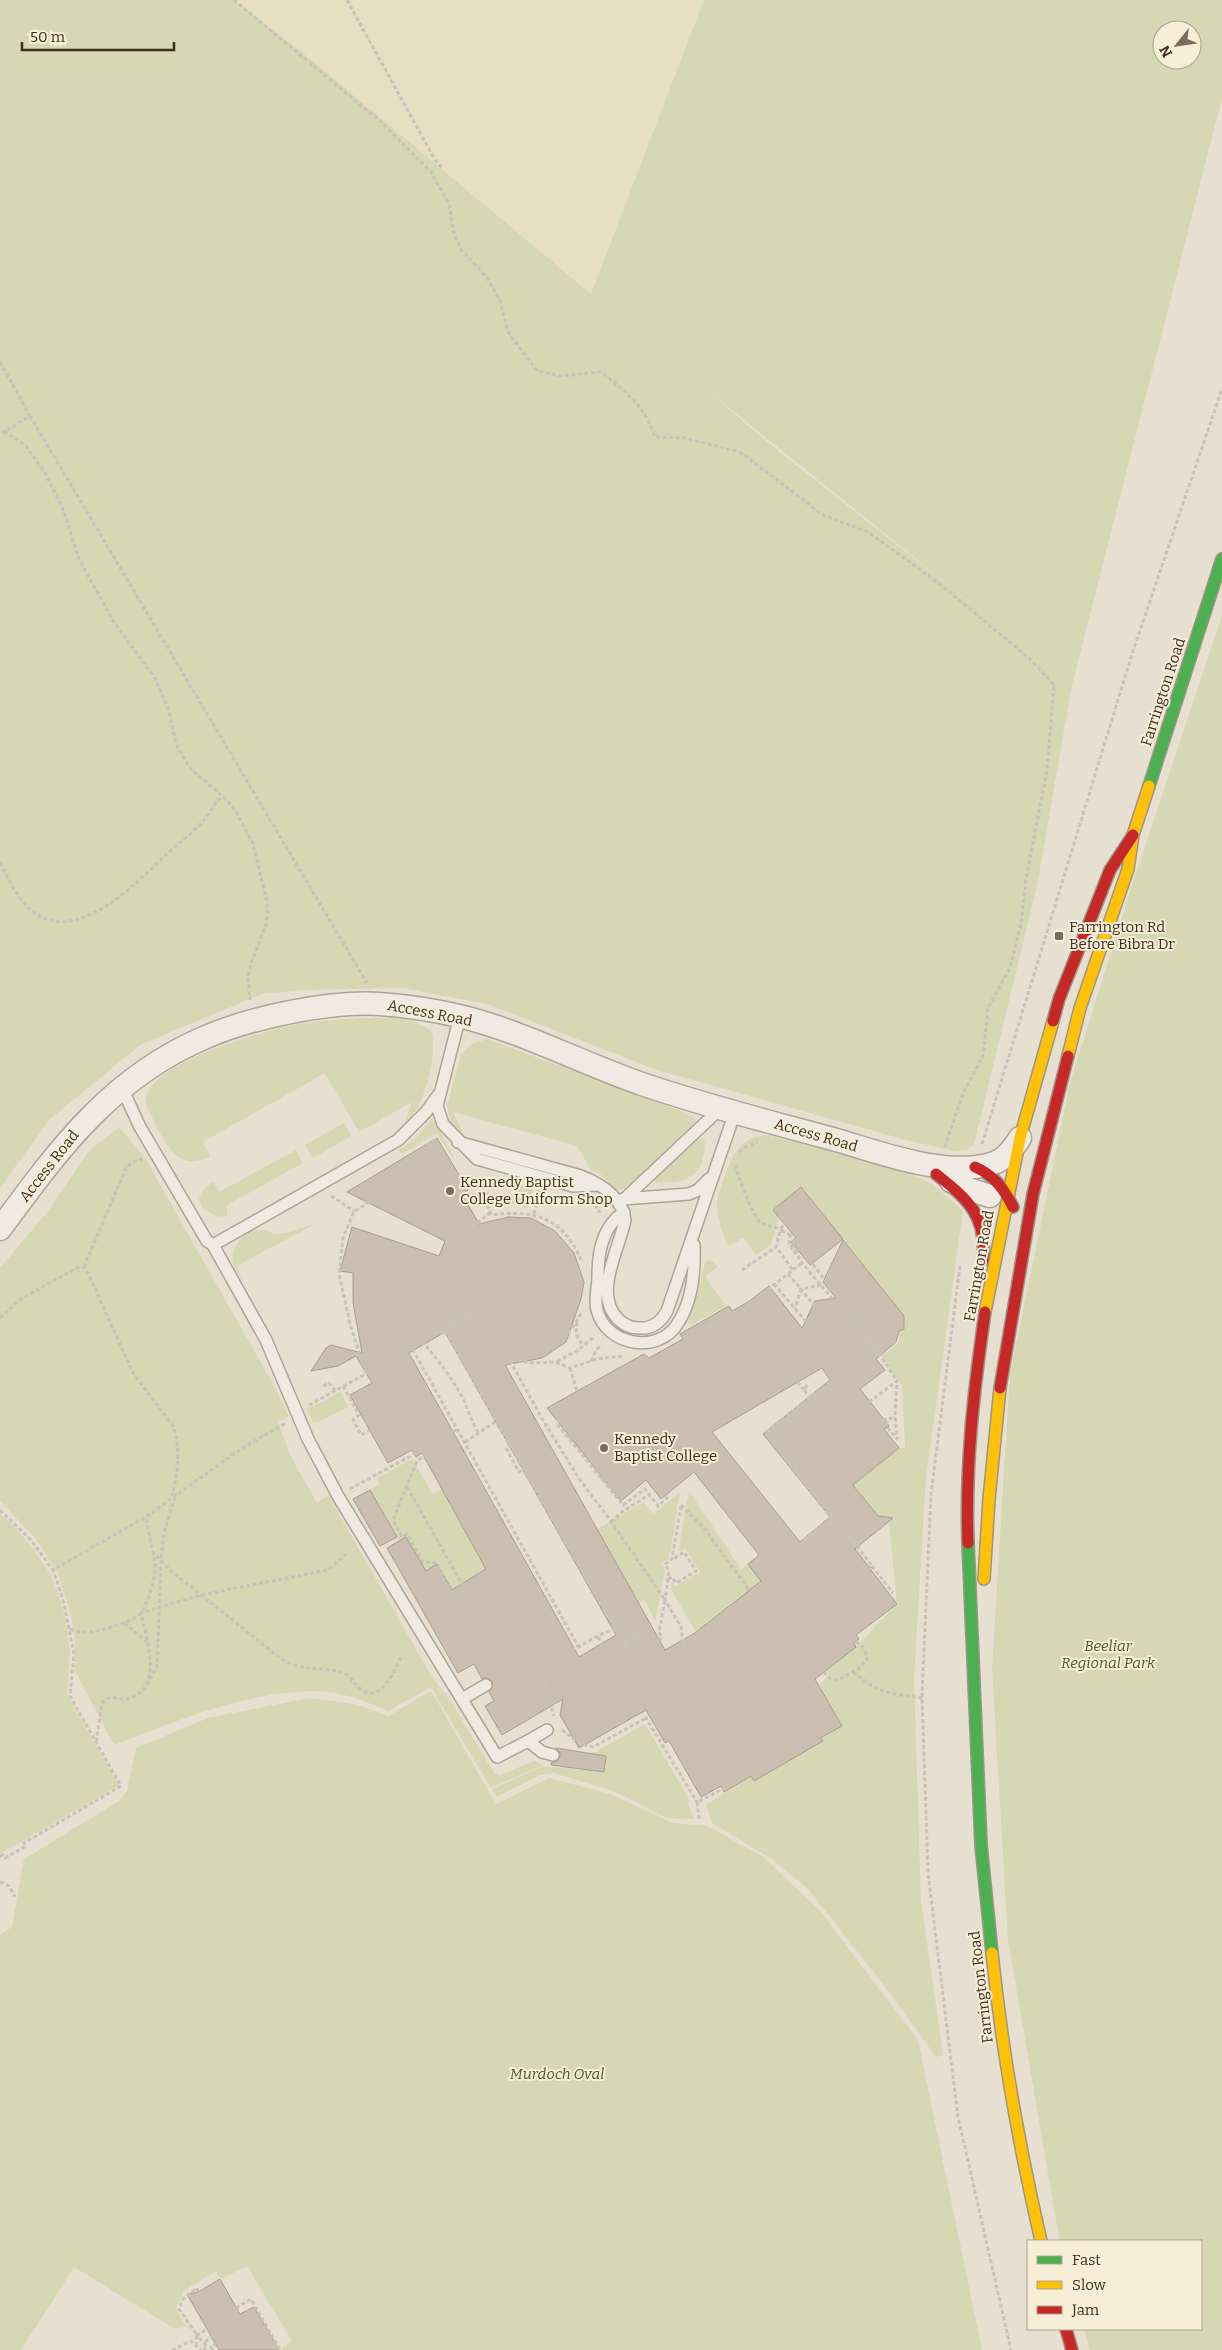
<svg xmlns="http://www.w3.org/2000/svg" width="1222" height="2350" font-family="Bitter,serif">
<rect width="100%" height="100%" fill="#e7e0d1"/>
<path fill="#e6dfc2" d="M219,0H704L591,296Z"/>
<path fill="#d6d7b3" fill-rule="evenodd" d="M0,0H233L304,54L591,294L704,0H1222V98L1072,685L1037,886L974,1144L967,1150L953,1151L906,1140L657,1070L487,1004L403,988L304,990L262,994L140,1045L49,1120L0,1188ZM1162,30H1192V60H1162ZM703,387L982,612L777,450Z
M1222,616V2350H1090L1084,2329H1201V2241H1060L1059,2237L1008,1940L992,1668L1010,1374L1070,1083L1134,879Z
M366,1018C389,1018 415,1016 432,1032C437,1054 425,1110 405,1122L412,1102L359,1132L325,1073L203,1142L210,1156C174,1177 161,1133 147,1107C132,1066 272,1028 301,1024C323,1020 345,1019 366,1018Z
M487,1039L681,1111L694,1119L697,1124L629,1188L616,1190L599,1173L591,1170L577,1146L453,1112L463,1133L451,1123L447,1105L461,1055L471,1044Z
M432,1118L454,1157L451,1156L437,1133L402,1154L398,1150L416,1139Z
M344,1123L351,1136L313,1158L305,1145Z
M119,1127L145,1158L277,1391L289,1416L278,1422L291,1457L317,1503L330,1494L331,1500L432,1677L450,1700L494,1773L500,1775L534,1761L543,1765L491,1788L431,1687L388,1711C365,1701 341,1691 315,1691C245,1692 178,1720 114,1745L75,1671V1644L71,1614L58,1574L36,1539L0,1501V1268L48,1211L89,1151Z
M765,1135L837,1152L913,1175L934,1185L963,1211L926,1477L914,1678L921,1901L943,2055L936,2057L894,1998L808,1889L772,1859L712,1823L706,1805L751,1776L754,1780L822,1742L821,1738L842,1725L820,1686L829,1674L800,1635L773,1643L745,1592L696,1632L671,1589L672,1581L675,1586L700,1572L685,1548L678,1552L689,1491L741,1569L748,1564L830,1667L856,1647L897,1604L889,1523L886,1525L854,1485L899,1448H905L902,1386L882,1356L899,1342V1323L905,1318L802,1187L773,1210L779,1218L771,1245L756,1255L743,1238L729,1246C721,1232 717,1218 717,1202C718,1193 722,1184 725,1176C733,1154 740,1138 765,1135Z
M697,1138L704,1139C706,1146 704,1152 703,1159C696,1182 675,1184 654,1182V1178Z
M296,1150L303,1163L227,1205V1215L218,1217L203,1209L199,1199C202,1191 206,1186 214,1182L219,1192Z
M516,1184L533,1189L528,1208L511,1203Z
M315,1224L237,1266L243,1281C240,1276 235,1270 233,1264C229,1247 245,1229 262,1230C267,1230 272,1234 277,1234C289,1234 304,1227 315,1224Z
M708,1260L714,1262L718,1267L705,1276L726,1306L693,1324L688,1323L705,1263Z
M340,1392L348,1407L319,1422H313L307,1409Z
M412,1459L433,1494L442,1489L486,1569L470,1579L489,1656L437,1564L426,1571L407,1537L399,1541L370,1490L380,1484L377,1478Z
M680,1492L669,1558L661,1563L665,1570L655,1621L645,1601L638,1602L596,1530L644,1502L653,1514Z
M0,1513L26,1539L49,1572L59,1595L66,1622L70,1651L67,1695L119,1785L0,1854Z
M431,1691L496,1804L549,1778L610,1794L673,1823L707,1826L762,1856L820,1911L918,2040L982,2350H283L282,2348L292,2341L247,2266L221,2279L216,2271L184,2291L176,2308L186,2327L175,2328L167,2324L74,2267L21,2350H0V1935L12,1927L24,1859L119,1801L127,1791L136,1748L208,1718L309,1698L355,1704L388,1716Z
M645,1724L690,1801L688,1803L694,1819L667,1818L616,1792L554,1773L540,1775L497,1797L492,1789L543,1766L604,1772L606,1756L592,1754Z"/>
<path fill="#cbbfb2" stroke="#a89c90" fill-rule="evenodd" d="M437,1138L468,1190L462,1194L479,1224L508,1217L531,1218L555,1231L574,1253L584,1282L581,1299L566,1342L542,1358L505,1365L665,1650L695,1633L761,1581L748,1564L759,1555L694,1472L661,1499L646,1480L621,1501L547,1408L644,1354L649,1358L665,1349L683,1339L680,1334L729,1306L732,1311L748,1302L769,1286L802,1328L815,1301L836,1298L823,1282L843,1240L904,1316V1329L899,1331L896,1342L876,1359L885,1370L860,1389L889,1426L884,1429L899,1448L853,1485L878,1516L893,1518L855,1549L897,1604L856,1635L859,1639L854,1643L856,1647L815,1679L842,1726L820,1738L823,1741L754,1781L751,1776L724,1792L721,1786L701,1797L669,1741L665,1743L646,1710L579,1748L560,1715L563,1699L502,1735L485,1706L494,1701L489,1692L493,1685L492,1681L486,1678L482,1679L474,1664L458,1673L387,1548L406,1537L426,1571L437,1564L452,1590L486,1569L422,1453L416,1457L412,1450L388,1463L350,1395L372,1383L356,1356L338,1366L311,1371L326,1348L331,1345L362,1353L353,1302V1273L340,1271L352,1227L439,1256L445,1241L347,1192ZM445,1332L616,1635L579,1657L409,1353ZM822,1368L830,1380L763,1434L830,1517L800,1542L712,1432Z
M801,1187L843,1239L810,1265L791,1242L796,1238L773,1210Z
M370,1490L397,1537L380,1546L353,1499Z
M556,1748L606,1756L604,1772L551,1765L552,1762L558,1761L560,1756V1753Z
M220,2279L240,2314L254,2307L279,2350H219L187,2294L198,2292Z"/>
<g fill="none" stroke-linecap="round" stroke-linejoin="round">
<g stroke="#ada599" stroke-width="14">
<path id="lane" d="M460,1016L437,1106L443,1124L477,1159L573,1186L598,1185
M122,1088L140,1127L207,1241L213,1245L398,1140L426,1112L439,1094
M458,1142L581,1176C601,1184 622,1197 625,1220C619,1250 593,1294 618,1319C624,1325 631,1328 639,1328C652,1329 661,1322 667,1311L735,1112
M623,1199L689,1194L698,1190L709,1179
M619,1204L721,1108
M624,1212C602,1227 598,1252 598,1276C598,1287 594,1300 597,1310C606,1346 659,1355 678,1323C693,1300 695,1271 694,1245
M213,1245L266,1340L308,1439L338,1496L497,1757L528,1741
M462,1699L486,1685
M547,1730L528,1741L542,1752L553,1755"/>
</g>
<g stroke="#ada599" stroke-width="25">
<path id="street" d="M951,1181L971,1190L990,1196
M0,1229C59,1149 111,1077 206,1037C252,1017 330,1001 380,1004C406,1006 434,1010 459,1016C522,1031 581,1063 642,1084C706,1106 774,1123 840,1141C883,1154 946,1177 991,1164C1005,1160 1012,1150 1020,1138"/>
</g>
<g stroke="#9c958a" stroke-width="14">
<path id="fast" d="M1149,786L1222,559
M968,1543L981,1845L992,1953"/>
</g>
<g stroke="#9c958a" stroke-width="14">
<path id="slow" d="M1068,1056L1080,1008L1128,869L1133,835L1149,786
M985,1312L1020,1138L1053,1021
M984,1579L989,1499L1000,1388
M992,1953C1002,2050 1019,2146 1041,2241"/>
</g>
<g stroke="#9c958a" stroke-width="14">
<path id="jam" d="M1053,1021L1059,999L1110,870L1133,835
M975,1167C994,1175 1004,1189 1013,1207
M936,1174C969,1200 987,1216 983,1260
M1000,1388L1033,1194L1068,1056
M968,1543C965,1465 974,1389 985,1312
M1066,2329L1072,2350"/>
</g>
<path stroke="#c8c2b9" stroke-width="3" stroke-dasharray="4 2.5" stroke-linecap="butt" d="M234,0L380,121L431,172L449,204L454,235L461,249L487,278L500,300L508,332L537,371L561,376L601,372C626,392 645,406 655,437L685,438L740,452L823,515L868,532L941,585L1029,658L1054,685L1047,771L1026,878L1021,924L1010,968L988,1008L983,1056L963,1093L945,1147
M347,0L435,160L442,168
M0,362L30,416L0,434
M30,416L367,983
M4,431L26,446L45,473L63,509L79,559L113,621L155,678L169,711L176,744L190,768L227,800L236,812L253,844L268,906L266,925L251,963L248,977L250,1000
M0,863C10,882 21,907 41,917C86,939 141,878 170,851C181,841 195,831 204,820C212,812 213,802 223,797
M982,1144L1133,651L1222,389
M739,1152L747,1146L757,1142
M735,1165C736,1173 755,1220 761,1223C769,1228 776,1225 783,1231
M490,1179C486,1189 485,1207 492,1215C537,1209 564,1219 582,1262
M450,1188L460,1182
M331,1196L354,1211
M590,1201L594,1203L600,1213
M534,1214L539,1191
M472,1227L490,1213
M780,1228L785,1225
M790,1236L787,1232L780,1231L776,1247L793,1270
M797,1252L795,1253L789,1244L790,1236L819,1213
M960,1266L931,1494L922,1694L928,1873L958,2117L1011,2350
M84,1267L126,1168L132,1162L142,1159
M742,1270L776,1247
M788,1274L801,1289L795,1309
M774,1284L826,1345L845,1371L765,1433L831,1517L830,1521L845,1539
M821,1285L801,1289L830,1325L849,1320
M743,1309L758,1331L804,1390
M0,1318L21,1299L76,1268L84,1267L88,1273L133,1373L173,1426C181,1449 178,1473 172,1496
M577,1322L576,1334L583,1346
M709,1328L713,1334
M447,1330L475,1314
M422,1341C436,1358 450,1375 461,1395C468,1408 471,1421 479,1434
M685,1341L743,1309L802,1263
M825,1344L830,1325
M826,1345L853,1325
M876,1347L891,1336L894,1337L895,1341L879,1353L802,1263L791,1243L795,1241L874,1344L878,1346
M672,1348L716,1405L719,1402
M829,1349L856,1328
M401,1350L402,1352L412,1346
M879,1353L897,1381
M643,1359L605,1380L567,1406L557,1424L623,1505L645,1489L658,1506L668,1497
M557,1361L577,1351L595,1336
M591,1361L597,1349L602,1345
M570,1368L579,1397
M370,1372L375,1382
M366,1373L350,1324L339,1274L343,1238L354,1211C371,1204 379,1189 391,1176C404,1162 419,1151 434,1141H436L467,1195L487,1194
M846,1375L886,1427
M807,1385L804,1390L831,1423L825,1428L828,1431
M323,1386L329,1383L335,1390
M343,1386L359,1415L353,1420L361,1435L370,1430
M869,1402L897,1381L895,1415L897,1439L887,1427
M801,1404L817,1422L820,1418L810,1404
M309,1405L402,1354
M799,1413L820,1438
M883,1420L891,1418L886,1424
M456,1430L427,1447L423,1457L417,1461L393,1520L402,1537L407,1534L423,1562L435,1563L486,1654
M569,1439L574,1434
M465,1442L495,1422
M510,1443L506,1448L519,1472L524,1469
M512,1447L527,1439L535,1453
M601,1480L607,1475
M407,1487L489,1632
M350,1489L427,1447L425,1443
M681,1505L704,1528L765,1612L786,1627L830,1679L838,1680L861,1667L867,1659V1655L863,1647L854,1640L829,1607L827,1596L794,1552L810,1534L830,1521L834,1530
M681,1506L672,1559L665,1564L669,1571L665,1600L681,1627L684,1649L676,1661L682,1680L673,1693L669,1704L646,1718L697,1802
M0,1510L30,1539L53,1570
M611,1522L622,1512L649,1495
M810,1534L853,1584
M849,1536L856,1544L854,1545L849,1539
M152,1551L171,1571L275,1654C280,1658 286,1662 292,1664C307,1670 325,1668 341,1672C351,1675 353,1684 361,1689C381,1705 396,1668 402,1655
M872,1566L893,1593
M668,1579L672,1577L676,1583L696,1571L684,1552L673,1559
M828,1602L853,1584L872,1566L857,1546
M124,1623L148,1643
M70,1629C86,1635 99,1631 115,1626C122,1624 136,1619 140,1614C148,1604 155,1580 155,1567C154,1549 147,1534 147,1517
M618,1630L634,1655L652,1645
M631,1633L642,1628L643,1633L635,1637
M598,1637L602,1644
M683,1640H696L700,1646
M625,1644L627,1654
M579,1648L412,1348L446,1326L479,1309L509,1359L533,1363L556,1362L570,1368L597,1359L622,1356
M505,1654L503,1650L524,1638L545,1676V1686
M681,1654L698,1648L763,1609
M853,1672C878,1693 891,1694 922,1698
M537,1675L550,1695L579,1678L566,1655C581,1646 612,1622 630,1632C640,1638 639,1643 652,1645L662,1638L659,1632L665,1600L608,1517L580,1480L544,1422L509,1359C540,1354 567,1343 581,1313
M579,1678L586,1675
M147,1685L157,1667L161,1560L164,1532L176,1494
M550,1695V1704L554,1716
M669,1704L674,1703
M562,1730L579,1743L593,1747L646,1718
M96,1742L102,1703L108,1698C114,1697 122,1700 127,1699C165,1690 146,1638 141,1613L201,1595L323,1571L329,1569L346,1554
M699,1819L697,1802L723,1789
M0,1856L3,1855L5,1858L26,1846L24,1843L121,1786L70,1696L74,1654L63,1599L53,1570L147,1516L241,1449L286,1423
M0,1882L9,1886L15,1897
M236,2308L251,2299L280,2350
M205,2342L212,2337
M196,2346L197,2335L179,2309L183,2299L197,2288L198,2292
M172,2350L191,2341L201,2350
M203,2350L207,2347L197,2335L208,2329
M213,2350L211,2347L216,2344"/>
<use href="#lane" stroke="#efebe3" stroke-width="11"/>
<use href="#street" stroke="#efebe3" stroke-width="22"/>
<use href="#fast" stroke="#4caf50" stroke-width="11"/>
<use href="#slow" stroke="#ffc107" stroke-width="11"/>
<use href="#jam" stroke="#c62828" stroke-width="11"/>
<path stroke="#c8c2b9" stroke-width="3" stroke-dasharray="4 2.5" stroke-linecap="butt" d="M445,1331L619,1636
M423,1339L434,1333L438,1334L447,1330L446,1328L480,1309L491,1327L493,1326
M885,1424H886
M519,1426L527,1439
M849,1536L770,1436L878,1350L876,1347
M621,1638L635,1637"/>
</g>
<g fill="#786c5e" stroke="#f7eed8" stroke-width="2">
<rect x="1054" y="931" width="10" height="10" rx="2.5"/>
<circle cx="450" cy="1191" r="5"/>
<circle cx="604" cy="1448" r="5"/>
</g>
<g text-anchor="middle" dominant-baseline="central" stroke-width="4" stroke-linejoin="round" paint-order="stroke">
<g font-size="15" fill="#3d2e20" stroke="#f7eed8">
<text transform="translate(1163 692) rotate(-72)">Farrington Road</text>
<text transform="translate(430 1013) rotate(11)">Access Road</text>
<text transform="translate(816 1135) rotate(16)">Access Road</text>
<text transform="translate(49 1166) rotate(-52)">Access Road</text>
<text transform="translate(979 1266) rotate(-80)">Farrington Road</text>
<text transform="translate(981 1987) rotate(-97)">Farrington Road</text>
</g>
<g font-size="15" fill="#3d2e20" stroke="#f7eed8" text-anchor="start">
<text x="1069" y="927">Farrington Rd<tspan x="1069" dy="17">Before Bibra Dr</tspan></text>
<text x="460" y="1182">Kennedy Baptist<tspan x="460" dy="17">College Uniform Shop</tspan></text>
<text x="614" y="1439">Kennedy<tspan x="614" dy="17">Baptist College</tspan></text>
</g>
<g font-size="15" font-style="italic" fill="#4d5a26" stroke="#f7eed8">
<text x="1108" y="1646">Beeliar<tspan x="1108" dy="17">Regional Park</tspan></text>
<text x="557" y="2074">Murdoch Oval</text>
</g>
</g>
<rect x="1027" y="2240" width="175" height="90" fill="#f7eed8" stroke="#ada18e"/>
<rect x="1037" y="2256" width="25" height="8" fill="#4caf50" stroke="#ada18e"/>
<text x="1072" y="2265" font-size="15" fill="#3d2e20">Fast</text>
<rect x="1037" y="2281" width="25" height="8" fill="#ffc107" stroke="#ada18e"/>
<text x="1072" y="2290" font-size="15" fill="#3d2e20">Slow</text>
<rect x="1037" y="2306" width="25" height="8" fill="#c62828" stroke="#ada18e"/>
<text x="1072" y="2315" font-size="15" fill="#3d2e20">Jam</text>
<g transform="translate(1177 45) rotate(240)"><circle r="24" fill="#f7eed8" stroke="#ada18e"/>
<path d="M0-4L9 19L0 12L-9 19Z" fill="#786c5e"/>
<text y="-8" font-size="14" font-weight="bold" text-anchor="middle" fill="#3d2e20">N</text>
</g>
<path d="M22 42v8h152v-8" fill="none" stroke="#3d2e20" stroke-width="2.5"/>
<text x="30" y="42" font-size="15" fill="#3d2e20" stroke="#f7eed8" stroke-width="4" paint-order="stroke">50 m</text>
</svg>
